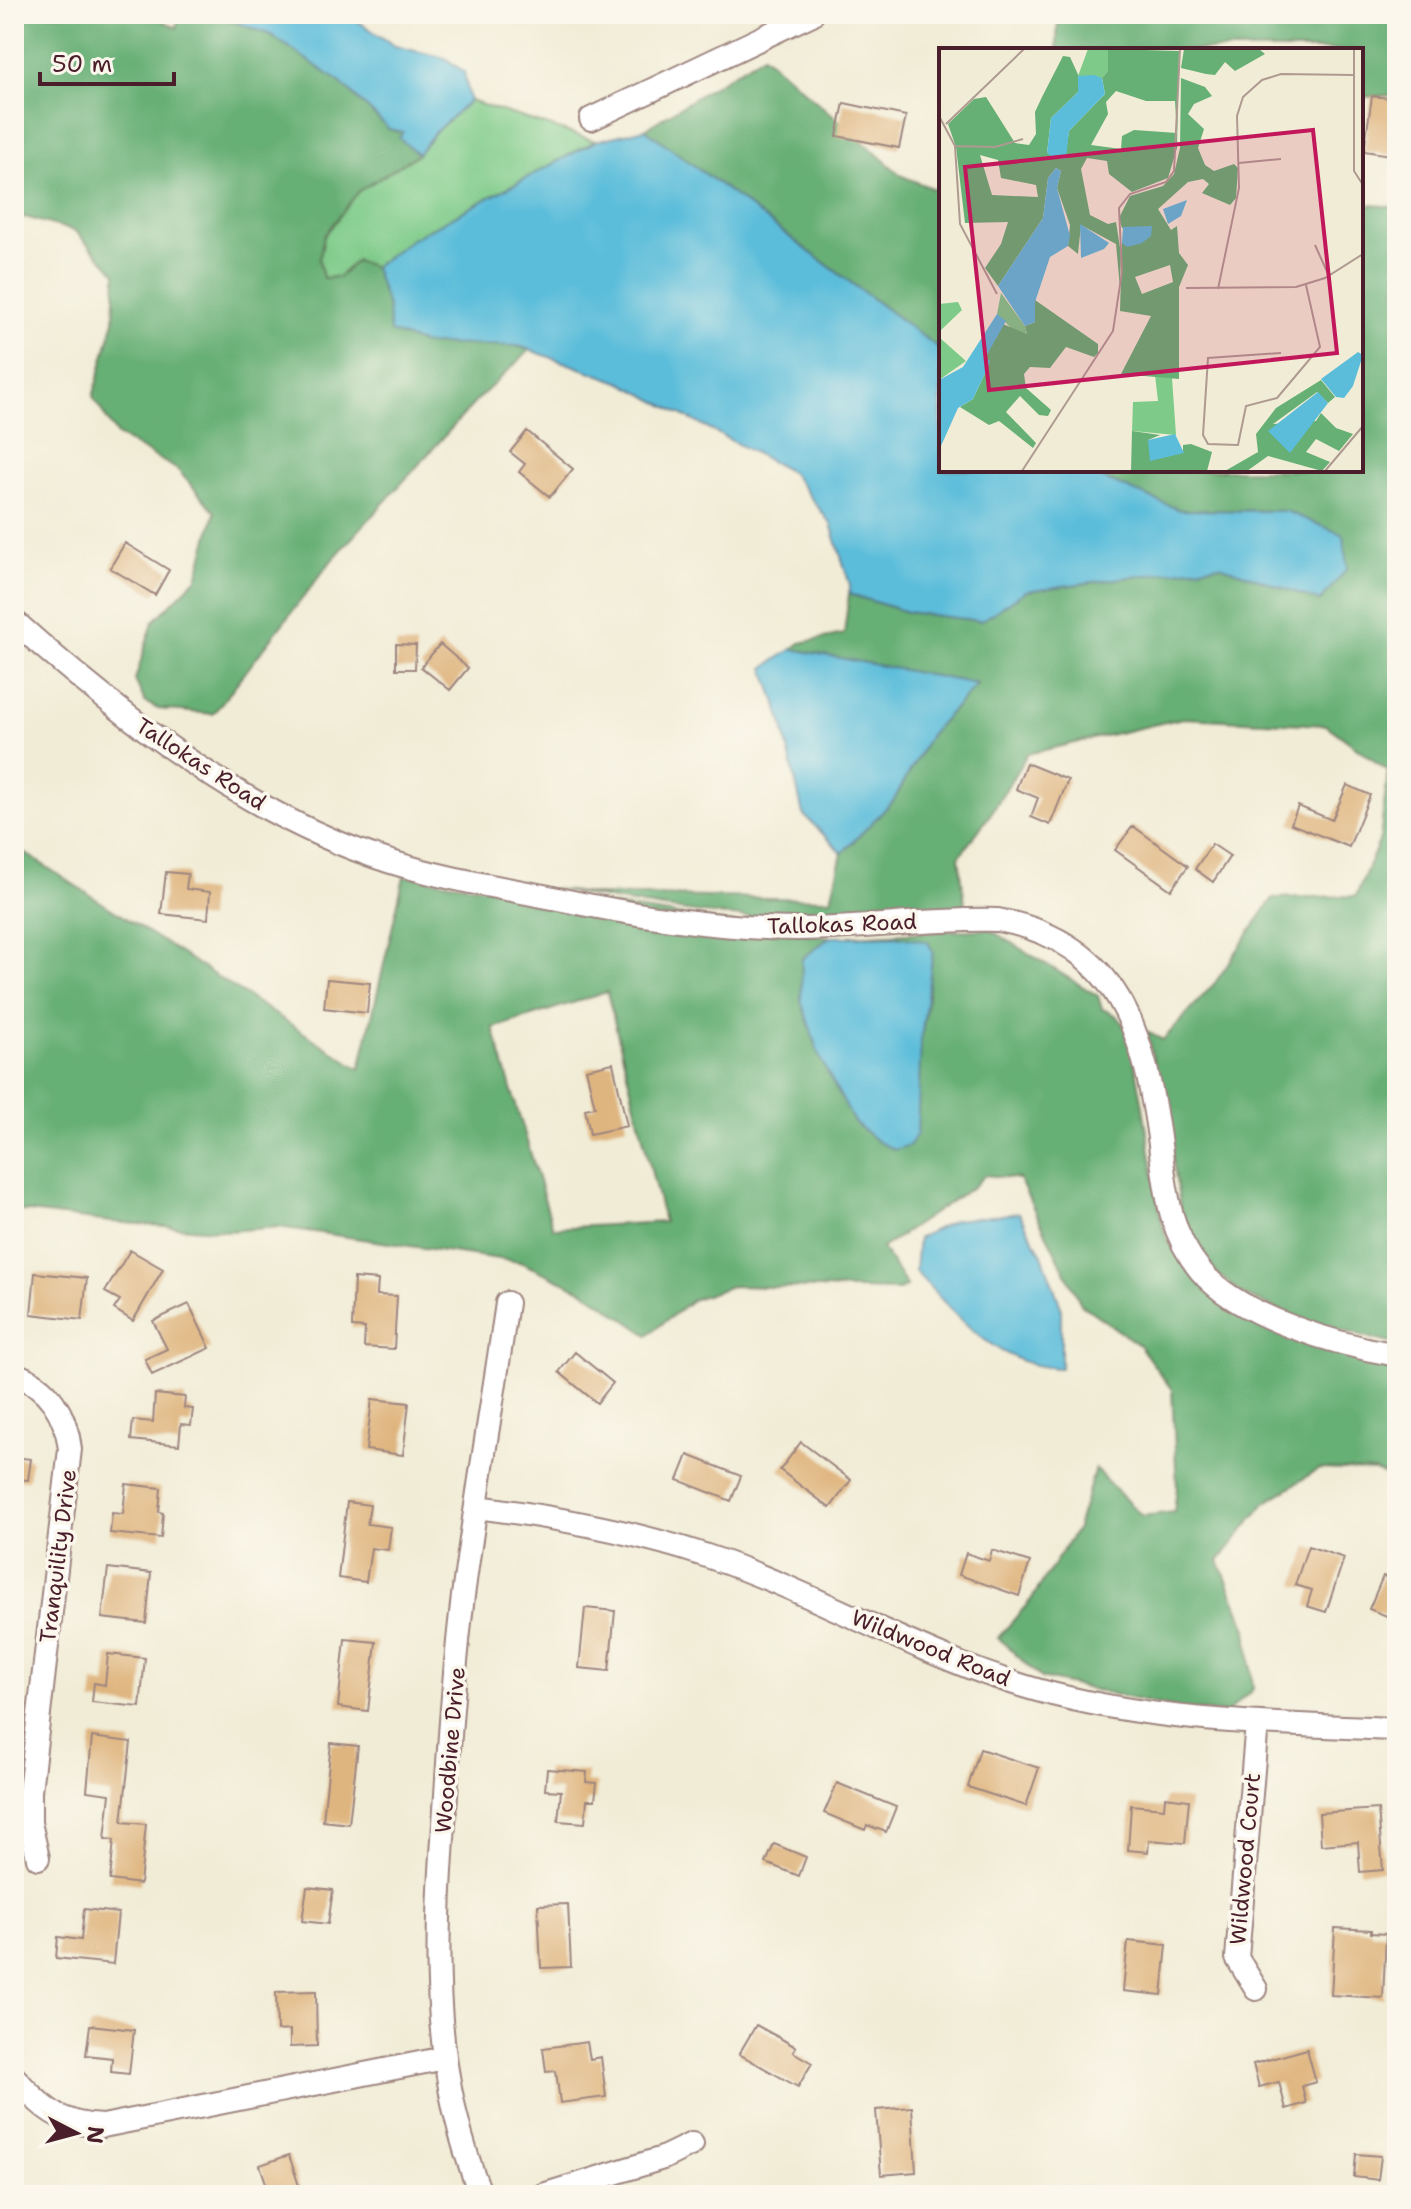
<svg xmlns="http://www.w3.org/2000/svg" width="1411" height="2209" font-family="'Shantell Sans',sans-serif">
<rect width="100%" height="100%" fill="#fbf7ec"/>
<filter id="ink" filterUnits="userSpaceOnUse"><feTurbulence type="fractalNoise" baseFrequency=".0125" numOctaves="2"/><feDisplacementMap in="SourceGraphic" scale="16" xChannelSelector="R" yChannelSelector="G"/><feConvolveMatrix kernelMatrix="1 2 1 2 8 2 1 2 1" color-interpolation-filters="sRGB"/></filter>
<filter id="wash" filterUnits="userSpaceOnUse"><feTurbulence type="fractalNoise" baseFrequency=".006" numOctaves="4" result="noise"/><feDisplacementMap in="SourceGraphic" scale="32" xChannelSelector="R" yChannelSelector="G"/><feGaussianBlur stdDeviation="1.8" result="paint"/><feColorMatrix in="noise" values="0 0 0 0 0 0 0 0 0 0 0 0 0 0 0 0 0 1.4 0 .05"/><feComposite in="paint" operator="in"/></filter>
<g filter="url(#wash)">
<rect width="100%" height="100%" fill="#f1ecd5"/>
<path fill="#7ecb89" stroke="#64755a" stroke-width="2" d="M470,101L596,141L413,238L374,267L355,261L339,277L323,278L319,260L324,236L359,191L418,154L434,133Z"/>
<path fill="#66af75" stroke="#586750" stroke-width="2" fill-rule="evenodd" d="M14,14H150L177,28L178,14H214L271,35L341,83L389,129L403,133L400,138L418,154L359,191L324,236L319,260L323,278L339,277L355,261L374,267L388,308L530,350L478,399L332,560L213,714L158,709L145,702L135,680L153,622L197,578L215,512L178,470L117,435L93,397L114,320L116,273L75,231L25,217L14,222Z
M1058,14H1397V95L1361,97V50H1057Z
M763,55L902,176L941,192V350L645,129Z
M1371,205L1397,207V599L1393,632L1397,639V1345L1302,1320L1240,1293L1209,1266L1196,1248L1182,1220L1168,1126L1147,1032L1163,1040L1215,983L1273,898L1356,896L1380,839L1388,771L1326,725L1183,718L1027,754L992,812L959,857L966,911C910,914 852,921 795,920C714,918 633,904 553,889L597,895L831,899L842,853L894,800L931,733L977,685L792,649L800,643L844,634L849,594L907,612L981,621L1026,591L1220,565L1320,601L1323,599L1286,511L1180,510L1082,470H1361V207Z
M14,846L360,1069L404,876L830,937L921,1039L929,987L895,936H849L989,929L1098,996L1102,1009C1107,1011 1115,1014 1118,1017C1138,1035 1153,1187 1162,1223C1167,1242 1180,1260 1192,1276L1397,1364V1479L1374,1471L1319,1469L1265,1503L1219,1561L1247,1629L1253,1689L1227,1713L1179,1709L1041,1678L998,1638L1031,1600L1077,1528L1095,1469L1142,1516L1174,1512L1177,1487L1172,1390L1139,1345L1081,1304L1019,1179L985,1175L974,1186L882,1248L907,1286L899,1290L731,1286L692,1300L648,1335L584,1291L520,1262L279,1227L229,1231L111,1222L14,1210ZM607,992L664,1222L553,1228L493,1028Z"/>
<path fill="#5cbdda" stroke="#536e82" stroke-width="2" d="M214,14H347L395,46L445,58L464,72L470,101L434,133L418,154L399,138L403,132L389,129L341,83L271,35Z
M645,129L941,350V470H1082L1180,510L1286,511L1344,535L1347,569L1320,601L1220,565L1026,591L981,621L907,612L849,594L850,585L831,524L791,472L622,383L519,346L424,344L390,332L388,308L374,267L413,238L596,141Z
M792,649L977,684L931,733L894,800L842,853L803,814L781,718L764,668Z
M895,936L928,942L933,952L921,1039L917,1134L910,1145L894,1150L877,1141L854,1122L820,1058L801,1000L802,959L830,937Z
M1019,1213L1042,1255L1061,1307V1368C997,1368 956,1314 915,1271L918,1238L955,1220Z"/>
<g id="blocks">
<path fill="#dfb57f" d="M1372,96L1397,99V156L1364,151Z
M844,103L906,116L899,148L837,136Z
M527,431L573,469L550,497L519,472L525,464L510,452Z
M125,543L169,570L155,595L110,568Z
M396,644L416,645L415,669H396Z
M440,644L468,668L450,690L421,667Z
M1026,763L1068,780L1050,825L1031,817L1038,798L1016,789Z
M1347,785L1370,795L1349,847L1291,824L1298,806L1332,820Z
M1133,826L1188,866L1171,890L1115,850Z
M1212,844L1230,856L1213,882L1195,869Z
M166,872L188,874L186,889L210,892L208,919L161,914Z
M327,979L370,983L367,1013L324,1008Z
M613,1063L627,1126L590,1134L585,1109L595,1107L586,1069Z
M130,1250L163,1269L133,1321L114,1309L120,1300L105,1292Z
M35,1273L87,1278L82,1320L31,1314Z
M354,1278L378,1280L377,1295L397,1296L394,1349L364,1347L365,1328L352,1327Z
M189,1304L210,1348L152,1375L145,1359L167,1349L153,1321Z
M575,1352L613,1383L597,1403L559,1372Z
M155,1394L185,1397L184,1408L193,1409L191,1425L181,1424L179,1445L131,1440L133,1420L153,1422Z
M372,1399L409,1403L403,1455L366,1450Z
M801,1442L851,1480L830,1508L780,1470Z
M688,1455L741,1476L731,1501L678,1480Z
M14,1457L31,1459L28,1480L14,1479Z
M126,1484L161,1488L159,1512L163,1513L161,1538L110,1533L112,1513L123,1514Z
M347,1502L370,1505L367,1524L391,1527L388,1550L371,1548L366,1582L338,1578Z
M1308,1546L1344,1558L1326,1612L1307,1606L1312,1590L1295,1585Z
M992,1550L1030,1562L1019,1596L959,1575L966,1553L989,1561Z
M108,1568L151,1573L146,1623L102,1618Z
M1383,1576L1397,1582V1620L1369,1609Z
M585,1608L615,1611L609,1671L579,1668Z
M345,1639L376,1642L368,1711L338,1707Z
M108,1654L145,1658L140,1707L92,1702L94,1683L105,1685Z
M92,1737L131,1742L122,1822L146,1824L140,1884L110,1880L114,1840L105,1839L110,1794L87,1791Z
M331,1743L358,1746L349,1824L323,1821Z
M980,1749L1039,1768L1026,1806L968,1787Z
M547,1769L587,1772L586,1782L597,1783L595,1800H587L585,1823L558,1821L561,1791L545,1790Z
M837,1783L896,1807L886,1832L867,1825L865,1830L824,1813Z
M1165,1797L1189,1800L1185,1843L1149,1840L1148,1852L1128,1850L1131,1805L1164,1808Z
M1378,1809L1383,1870L1360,1872L1358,1842L1321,1845L1319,1813Z
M774,1844L806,1857L799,1876L766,1863Z
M307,1887L333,1890L328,1924L302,1921Z
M568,1904L571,1967L541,1968L538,1905Z
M84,1909L118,1913L113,1964L56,1958L58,1937L81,1940Z
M1335,1928L1371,1930V1933L1386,1934L1383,1998L1331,1995Z
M1128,1941L1167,1945L1162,1995L1123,1991Z
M316,1991L317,2046L290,2047V2030L277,2031L276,1992Z
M90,2025L134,2030L129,2074L111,2072L112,2058L86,2055Z
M756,2025L796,2047L793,2052L812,2063L798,2087L739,2054Z
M587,2042L590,2059L601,2057L606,2097L560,2103L556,2071L546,2072L543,2048Z
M1307,2049L1316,2082L1302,2086L1306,2103L1286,2109L1279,2082L1259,2087L1253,2064Z
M912,2107L916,2172L881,2175L876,2110Z
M1356,2154L1381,2156L1378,2180L1354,2177Z
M289,2155L302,2195H270L260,2165Z"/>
</g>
</g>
<g filter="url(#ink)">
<use href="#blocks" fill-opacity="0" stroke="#9e8680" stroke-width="2"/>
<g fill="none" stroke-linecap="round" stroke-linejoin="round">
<g stroke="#9e8680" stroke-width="26">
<path id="minor" d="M591,119L812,14
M14,621C123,718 247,816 388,861C441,878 498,887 553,898C633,915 717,929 798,929C865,929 931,918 998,920C1121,942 1145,1036 1160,1145C1166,1191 1169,1232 1200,1270C1238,1317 1338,1345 1397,1355
M14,1374C49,1385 66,1415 70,1449L30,1791V1823L38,1858
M477,1507C554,1517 633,1531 707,1556C820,1594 923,1658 1037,1690C1155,1723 1275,1724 1397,1729
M1256,1989L1237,1958L1257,1723
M14,2077C42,2107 59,2125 103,2126L445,2058
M481,2195C427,2061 436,1935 446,1795C450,1729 455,1662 463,1596C476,1498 493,1400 507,1303
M543,2195L663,2158L692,2144"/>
</g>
<use href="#minor" stroke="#fff" stroke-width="22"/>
</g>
</g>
<g text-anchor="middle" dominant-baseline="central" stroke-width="7" stroke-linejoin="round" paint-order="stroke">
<g font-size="22" fill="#4a1f2b" stroke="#fbf7ec">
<text transform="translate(201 764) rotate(33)">Tallokas Road</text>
<text transform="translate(842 924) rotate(-2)">Tallokas Road</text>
<text transform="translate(58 1556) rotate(-83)">Tranquility Drive</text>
<text transform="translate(931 1648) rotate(22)">Wildwood Road</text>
<text transform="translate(450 1750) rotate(-85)">Woodbine Drive</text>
<text transform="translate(1245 1859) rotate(-85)">Wildwood Court</text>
</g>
</g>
<g transform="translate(939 48)">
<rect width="424" height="424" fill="#f1ecd5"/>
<path d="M149,1H169V23L163,30L139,28ZM62,245L86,278L88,286L74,282L58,266ZM19,254L23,262L1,283V290L27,313L0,332V256ZM216,327L233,330L237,387L193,383L194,354L219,353Z" fill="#7ecb89"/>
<path d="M169,1L240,3L238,100L229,130L193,144L170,126L168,113L148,110L142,121L151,167L169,176L177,174L182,206L181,240L177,196L142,177L139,206L129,198L131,177L118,140L122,123L117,120L109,130L104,170L59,238L46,220L62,196L69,174L26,175L17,99L9,76L35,51L47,49L76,95L90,97L97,86L96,64L103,49L124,8L131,9L142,33L139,44L112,70L108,105L126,111L130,83L166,46L163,30L169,23ZM177,43L207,53H236L238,85L195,82L183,88L182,101L152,97L169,66L167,54ZM41,107L59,112L62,130L97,137L99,149L53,147ZM245,1H320L326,6L296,23L286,14L276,27L267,26L242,20ZM242,30L266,39L273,48L255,56L249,66L265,81L259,100L266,117L275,123L295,116L299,120L297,150L291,157L263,145L270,136L264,131L249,134L219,161L232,182L238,178L240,205L249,217L240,239V331L182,326L212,268L181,263L183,195L198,179L183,180L180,170L191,148L224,138L235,126L241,100ZM231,217L234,234L203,246L196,229ZM96,252L159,296V305L155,309L127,299L111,320L91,319L85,326L87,340L112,362L109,368L100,367L81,348L67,364L97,395L94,400L60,373L50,377L21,359L34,351L49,319L46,310L64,276L88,286L86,278L96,274ZM382,332L396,349L389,355L378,344L334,376L377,373L382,365L397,380L414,386L400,403L377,391L367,404L391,414L383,423L329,408L308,423H286L319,404L317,386L337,360ZM193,383L221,387L209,392L244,405V397L252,396L273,404L268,423H192Z" fill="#66af75" fill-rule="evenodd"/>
<path d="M155,27L163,30L166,46L130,83L127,111H116L108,105L112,70L139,44V28ZM117,120L122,123L118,140L131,188L129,198L111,209L96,254V274L86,278L59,238L104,170L109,130ZM248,152L242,168L229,176L224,161ZM141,176L170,195L165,201L142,210ZM213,178L212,188L203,195L188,199L183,195L184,179ZM58,266L67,273L46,310L51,313L49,319L34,351L19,360L2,398L0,332L24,319ZM419,304L424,307L414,338L405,350L397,349L382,331ZM379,344L389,355L351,405L329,383ZM236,386L245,405L211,413L209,392Z" fill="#5cbdda"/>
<path fill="none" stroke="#ae9a91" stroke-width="2" d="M415,1V123L424,137M0,68L16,98L21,176L58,246M7,76L85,1M16,98L56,99L84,91M300,115L342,111M376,197L390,228M247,240L357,239L386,230L424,206M279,241L300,140L298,68L304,49L323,32L342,26L415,27M342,305L269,310L264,387L269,396L299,397L307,358L338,350L381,299L367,237M83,423L174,283L183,224L180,160L191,146L227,134L235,123L241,1M386,423L424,378"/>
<path fill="#c2185b" fill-opacity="0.15" stroke="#c2185b" stroke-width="4" d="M374,82L398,305L50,342L26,119Z"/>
<rect width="424" height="424" fill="none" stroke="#4a1f2b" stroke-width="4"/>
</g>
<rect width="1411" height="2209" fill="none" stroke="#fbf7ec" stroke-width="48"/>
<g transform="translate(76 2133) rotate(96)" stroke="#fbf7ec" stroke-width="6" paint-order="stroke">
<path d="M0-6L14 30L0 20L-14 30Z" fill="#4a1f2b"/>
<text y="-12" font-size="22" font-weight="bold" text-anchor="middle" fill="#4a1f2b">N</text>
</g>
<path d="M40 72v12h134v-12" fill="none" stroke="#4a1f2b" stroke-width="4"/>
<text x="52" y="72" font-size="24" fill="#4a1f2b" stroke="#fbf7ec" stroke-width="6" paint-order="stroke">50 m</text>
</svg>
